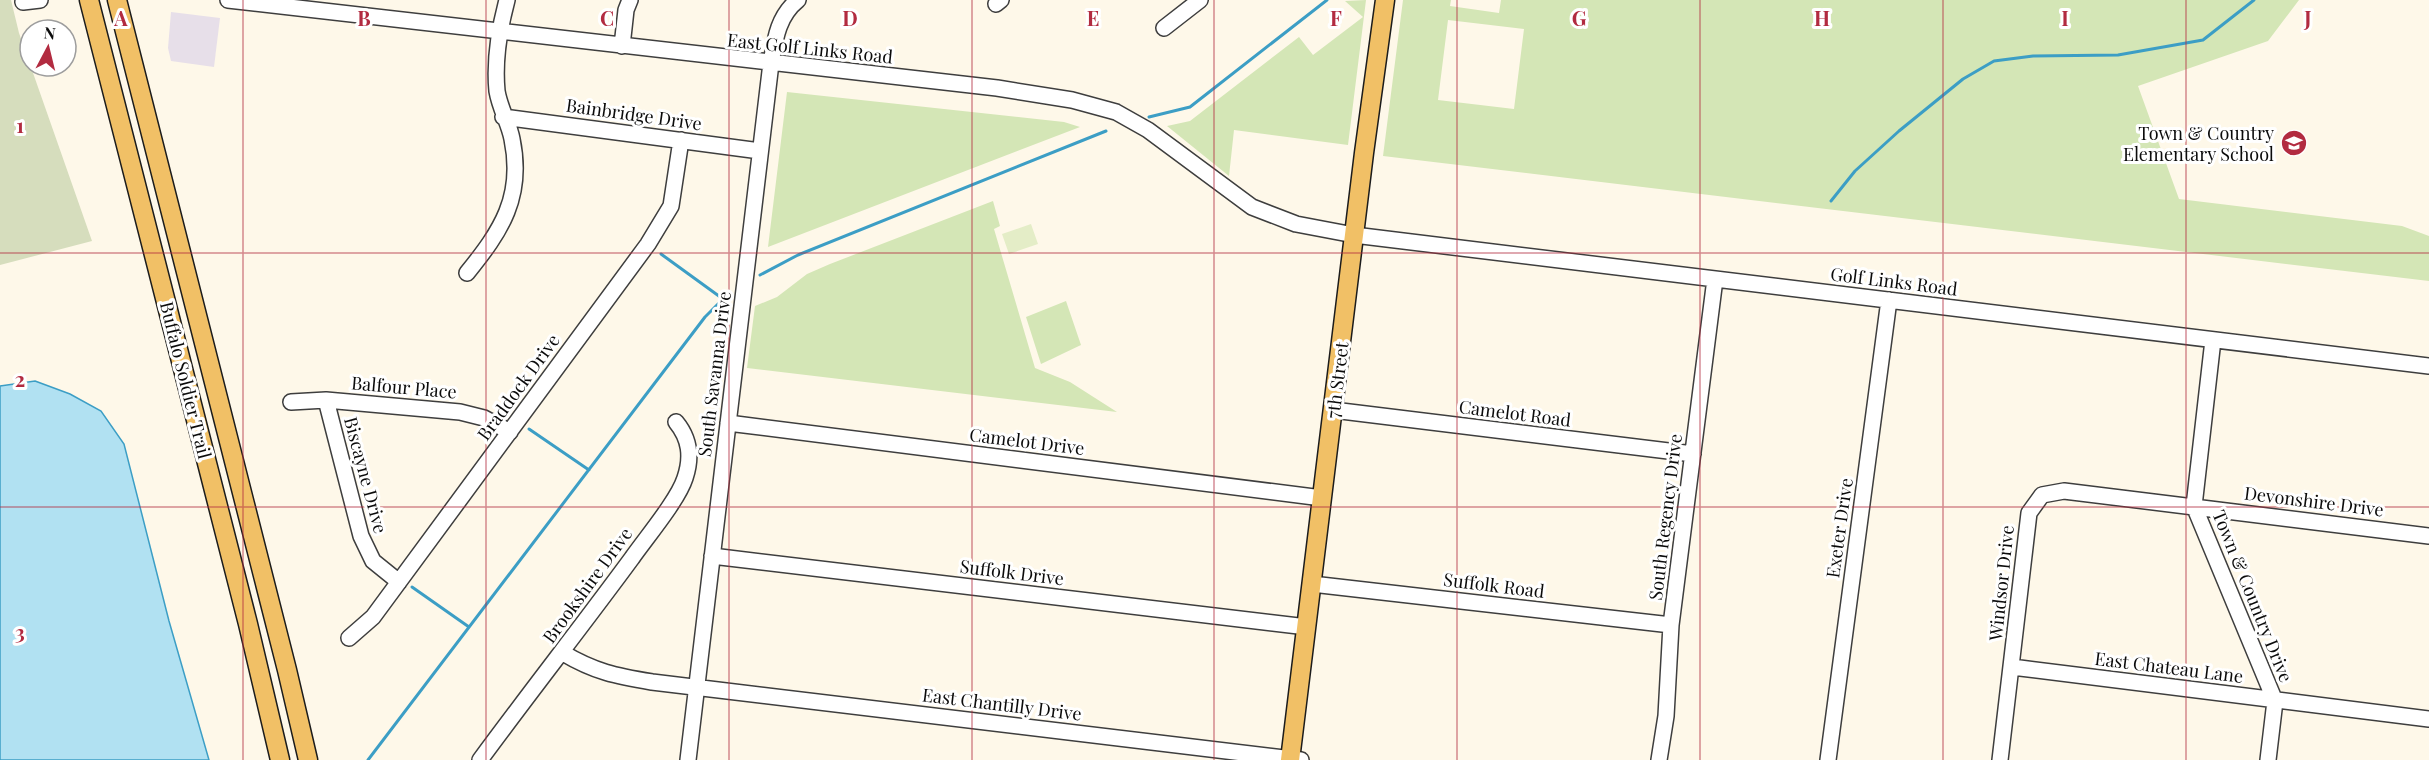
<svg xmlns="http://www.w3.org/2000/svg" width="2429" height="760" font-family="'Playfair Display',serif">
<rect width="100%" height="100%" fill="#fef8e9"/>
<path fill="#e7dfe9" d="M171,12L220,18L214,67L171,61L168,48Z"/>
<path fill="#d4e6b6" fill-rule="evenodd" d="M1366,0L1348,145L1234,130L1229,176L1167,126L1190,121L1299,37L1313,55L1363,17L1345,1Z
M1403,0H1451L1450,6L1499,13L1501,0H2299L2268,41L2138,86L2179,199L2402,226L2429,236V281L1383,156ZM1448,20L1524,29L1514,109L1438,100Z
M787,92L1064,122L1080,127L768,247Z
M993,201L1000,226L994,229L1035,368L1070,382L1117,412L747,368L755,306L777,297L807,274L830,264Z
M1066,301L1081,345L1041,364L1026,317Z"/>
<path fill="#d6ddbd" d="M0,0H11L19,33L92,241L0,265Z"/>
<path fill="#e4edc7" d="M1031,224L1038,244L1009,254L1002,234Z"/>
<path fill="#b1e1f2" stroke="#3c9ec5" stroke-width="1.5" d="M35,381L70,394L101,411L124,444L169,621L209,760H0V386Z"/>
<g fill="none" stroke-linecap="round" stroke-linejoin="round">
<path stroke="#3c9ec5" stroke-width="3" d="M1149,117L1190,107L1327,0
M1831,201L1855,171L1899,131L1963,79L1994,61L2033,56L2118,55L2203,40L2254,0
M760,275L798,255L1106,131
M529,429L589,470
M412,587L469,627
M368,760L705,317L723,299L661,254"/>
<g stroke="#3e3e3e" stroke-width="18">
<path id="minor" d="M228,0L997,88L1072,100L1116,112L1148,130L1252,207L1296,224L1354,235L2429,366
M23,2L40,0
M996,4L1001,0
M1164,28L1200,0
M622,46L626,10L630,0
M503,117L760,151
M467,273C501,231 524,197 512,139C509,123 500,109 497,91C494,60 499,30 507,0
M2213,340L2194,506L2275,701L2268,760
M326,400L361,536L373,561L399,582
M291,402L326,400L460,412L484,418L510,432
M1333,410L1693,454
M728,423L1322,498
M712,556L1307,627
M1312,584L1671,625
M349,638L373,617L648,244L671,206L681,140
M563,653C595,672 616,676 652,682L1301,760
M2012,667L2429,719
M480,760C530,692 582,626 632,558C646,538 678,500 685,478C692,457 690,439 676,422
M688,760L771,63C775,39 778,16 798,0
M1659,760L1666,716L1671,625L1715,279
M1828,760L1889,300
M2000,760L2029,513L2042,495L2064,491L2429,536"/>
</g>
<g stroke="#1c1c1c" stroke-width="21">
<path id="major" d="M89,0L248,624L280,760
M117,0L287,670L308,760
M1290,760L1364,153L1385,0"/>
</g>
<use href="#minor" stroke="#fff" stroke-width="15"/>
<use href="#major" stroke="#f1c066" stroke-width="18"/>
</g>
<path fill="none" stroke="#b22b40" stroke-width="1.5" stroke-opacity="0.55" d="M243,0V760M486,0V760M729,0V760M972,0V760M1214,0V760M1457,0V760M1700,0V760M1943,0V760M2186,0V760M0,253H2429M0,507H2429"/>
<defs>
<g id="school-disc" transform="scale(1.35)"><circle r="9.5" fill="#b22b40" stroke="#fff"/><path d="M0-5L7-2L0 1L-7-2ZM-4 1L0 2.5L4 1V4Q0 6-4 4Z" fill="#fff"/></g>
</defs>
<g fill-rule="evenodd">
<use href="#school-disc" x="2294" y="143"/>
</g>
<g text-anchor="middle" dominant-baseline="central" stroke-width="6" stroke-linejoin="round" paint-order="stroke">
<g font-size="18" fill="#0b0b0b" stroke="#fff">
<text transform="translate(810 48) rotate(6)">East Golf Links Road</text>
<text transform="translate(634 114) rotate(8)">Bainbridge Drive</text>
<text transform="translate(1894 281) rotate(7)">Golf Links Road</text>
<text transform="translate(714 374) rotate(-83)">South Savanna Drive</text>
<text transform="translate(186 380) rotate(76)">Buffalo Soldier Trail</text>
<text transform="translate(1337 380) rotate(-83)">7th Street</text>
<text transform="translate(404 387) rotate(5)">Balfour Place</text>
<text transform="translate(518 387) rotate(-54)">Braddock Drive</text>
<text transform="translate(1515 413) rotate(7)">Camelot Road</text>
<text transform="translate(1027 441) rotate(7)">Camelot Drive</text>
<text transform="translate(366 475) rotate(75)">Biscayne Drive</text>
<text transform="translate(2314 501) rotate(7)">Devonshire Drive</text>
<text transform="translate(1665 517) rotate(-83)">South Regency Drive</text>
<text transform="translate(1839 528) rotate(-82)">Exeter Drive</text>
<text transform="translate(1012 572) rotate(7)">Suffolk Drive</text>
<text transform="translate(2001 583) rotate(-84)">Windsor Drive</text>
<text transform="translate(587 585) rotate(-54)">Brookshire Drive</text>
<text transform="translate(1494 585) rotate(7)">Suffolk Road</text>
<text transform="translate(2253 596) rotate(68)">Town &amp; Country Drive</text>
<text transform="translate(2169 667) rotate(7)">East Chateau Lane</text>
<text transform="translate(1002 704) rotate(7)">East Chantilly Drive</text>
</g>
<g font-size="18" fill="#0b0b0b" stroke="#fff" text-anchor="end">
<text x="2274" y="133">Town &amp; Country<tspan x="2274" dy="21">Elementary School</tspan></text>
</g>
</g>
<g font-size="20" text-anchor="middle" font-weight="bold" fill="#b22b40" stroke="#fff" stroke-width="6" stroke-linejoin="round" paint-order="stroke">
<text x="121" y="26">A</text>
<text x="364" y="26">B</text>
<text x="607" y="26">C</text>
<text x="850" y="26">D</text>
<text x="1093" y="26">E</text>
<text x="1336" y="26">F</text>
<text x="1579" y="26">G</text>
<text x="1822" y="26">H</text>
<text x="2065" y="26">I</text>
<text x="2308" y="26">J</text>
<text x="20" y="133">1</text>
<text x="20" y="387">2</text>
<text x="20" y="640">3</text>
</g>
<g transform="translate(48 48) rotate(7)"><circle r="28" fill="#ffffff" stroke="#9d9d9d" stroke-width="1.5"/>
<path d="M0-4.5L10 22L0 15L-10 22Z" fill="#b22b40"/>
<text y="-9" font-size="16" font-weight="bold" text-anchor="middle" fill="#0b0b0b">N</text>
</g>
</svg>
